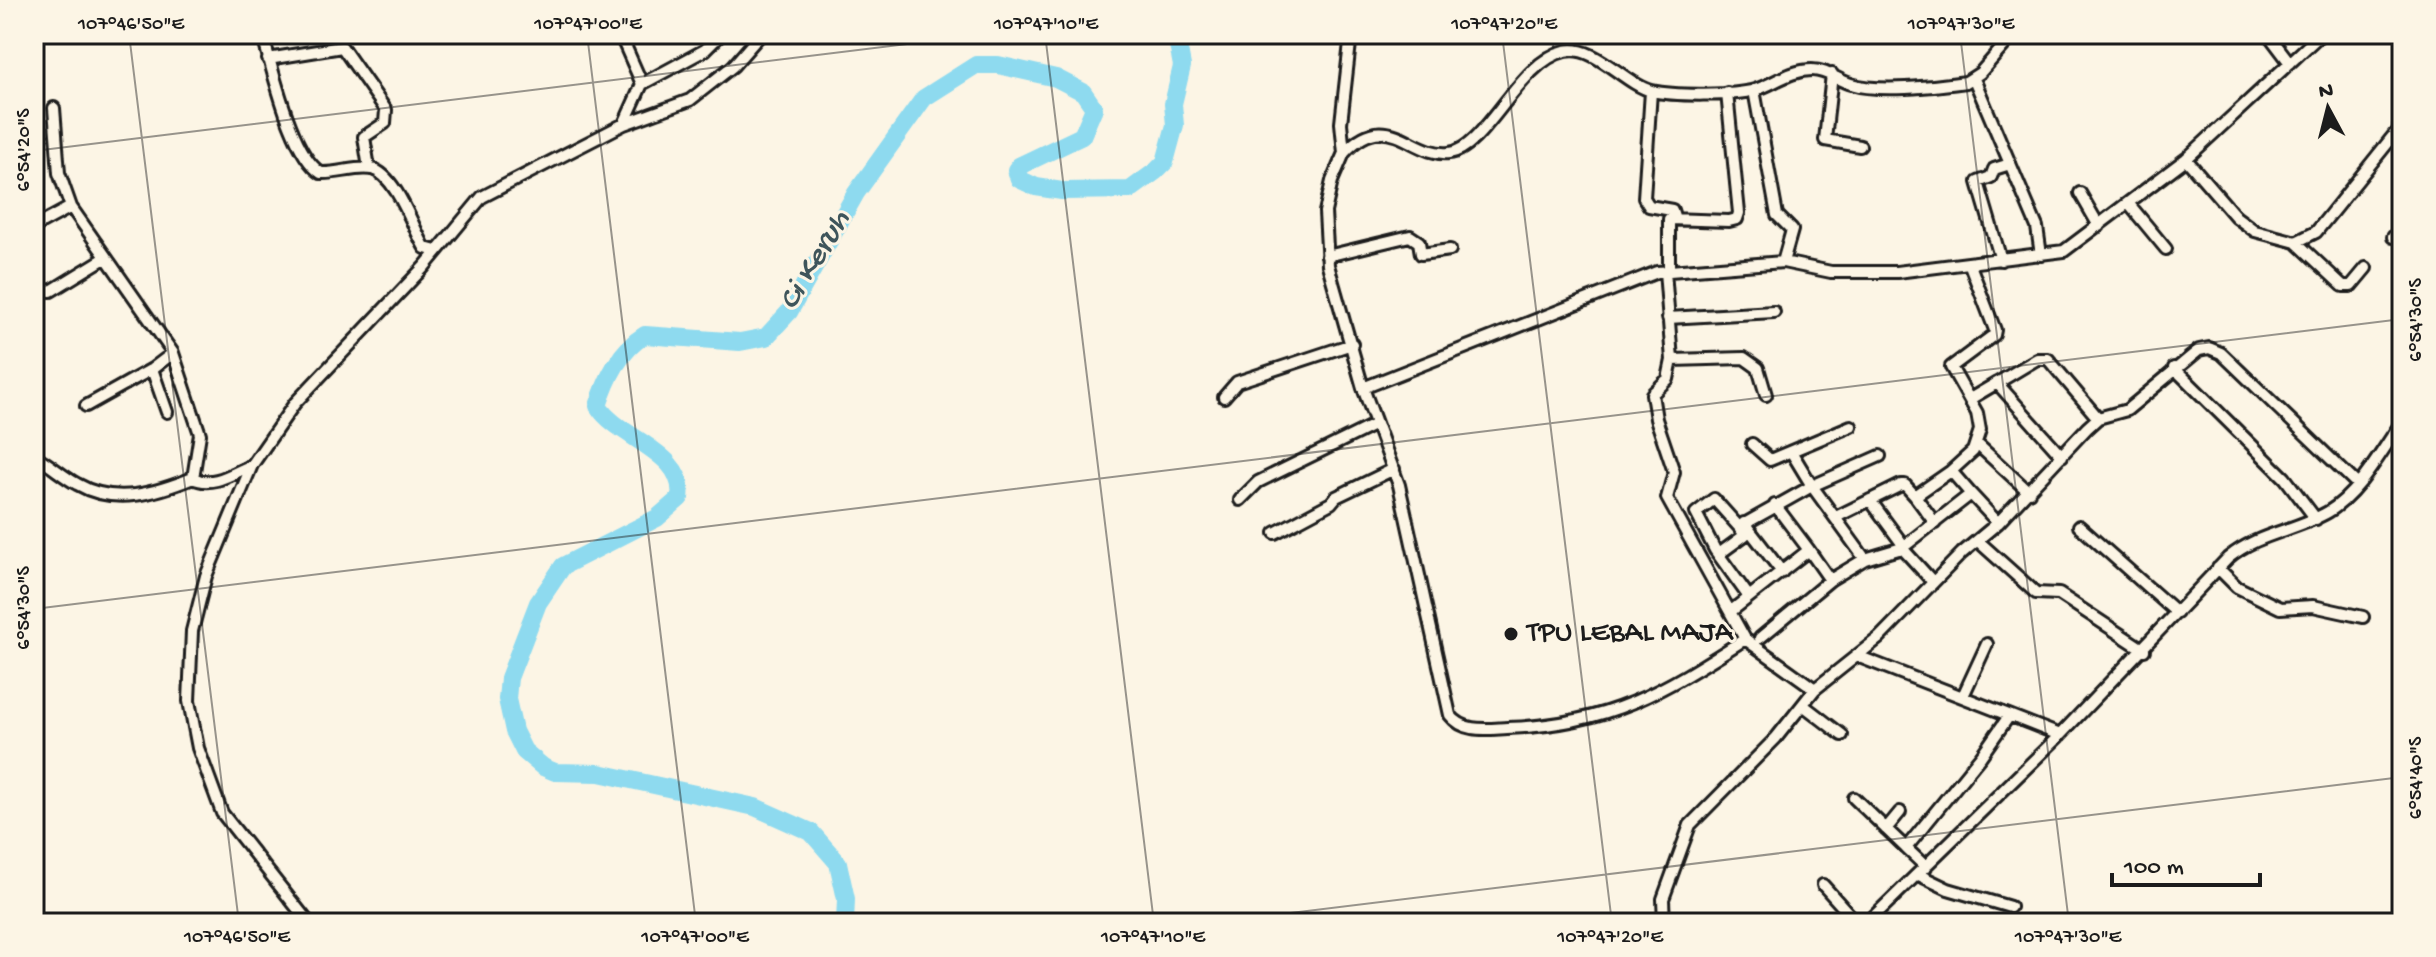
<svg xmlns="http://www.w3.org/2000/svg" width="2436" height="957" font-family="'Gochi Hand',sans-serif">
<rect width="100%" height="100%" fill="#fcf5e5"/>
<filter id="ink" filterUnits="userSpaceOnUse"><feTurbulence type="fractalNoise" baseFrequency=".0125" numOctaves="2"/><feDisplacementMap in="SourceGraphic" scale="16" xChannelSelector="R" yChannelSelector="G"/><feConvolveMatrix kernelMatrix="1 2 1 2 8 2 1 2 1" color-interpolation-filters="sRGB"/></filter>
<g filter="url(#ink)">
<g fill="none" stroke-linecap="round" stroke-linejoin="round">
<path stroke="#8edaef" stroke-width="18" d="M845,923L846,899L838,863L811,832L755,807L599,773L555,772L543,767L524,751L514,731L507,699L509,678L538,603L563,566L657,518L680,498C687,452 618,439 598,406C607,378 620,350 645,335L740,342L766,337L789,312L856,193L924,98L976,65H998L1056,78L1083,92L1094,108L1082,136L1019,166L1016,170L1019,179L1036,187L1062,191L1130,190L1156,171L1165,162L1175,125L1173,104L1182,66L1176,34"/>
<g stroke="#1c1c1c" stroke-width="16">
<path id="minor" d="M262,34C273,68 290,153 321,173C337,174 357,166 372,169C396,175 413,228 425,248L436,251
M620,34L642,84L624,124
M1351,34L1341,123L1344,153L1332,181L1325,212L1328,265L1363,388L1399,485L1450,715C1464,733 1486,729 1507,728C1609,725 1662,692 1745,639L1815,689
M2268,34L2290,63
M2401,34L2402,36
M268,59L342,47L386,110L385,123L364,137L369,168
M1832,74L1825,140L1860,146
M1974,79L2037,227L2041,255
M642,84L705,50L721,34
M1754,90L1777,215L1792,230L1783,262
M1651,91L1644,198L1649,206L1672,210L1675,219
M54,108L59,173L71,207L173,353L200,434L193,478
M1344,153C1388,105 1411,157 1449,153C1485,150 1519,61 1565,51C1595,44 1624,84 1652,91C1673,96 1734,96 1755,90C1774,84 1790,70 1812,70C1827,70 1837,80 1851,84C1879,93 1937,86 1966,82L1980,73L2014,34
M2186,159L2236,217L2255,231L2296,242L2343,286H2351L2366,268
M2080,193L2099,226
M2128,203L2166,249
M34,227L71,207
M2393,237L2402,227
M2296,242L2316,232L2402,125
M1327,256L1410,236L1419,242L1421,254L1450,250
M2001,260L1978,182L1991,177L1994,169L2010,164
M1669,270V219L1729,221L1737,219L1739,213L1727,93
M1665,271L1672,360L1744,358L1758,368L1766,395
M34,281L44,290L51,291L105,258
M1668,318L1774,312
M1672,360L1668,379L1652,394L1656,419L1674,472L1667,498L1745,639
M2174,368L2285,478L2316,519
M152,369L167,412
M1997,383L2037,359H2048L2098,418
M1363,388L1657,272L1783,262L1831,272H1897L2064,251L2186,159L2321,34
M1224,397L1237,382L1352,344
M1970,399L1997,383L2062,456
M86,406L152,369L173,353
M1752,444L1770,460L1851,426
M1977,444L2029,492
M40,459C53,467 64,477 77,484C115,506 156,493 193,478C213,488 233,473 252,465
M1971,494L1998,523
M1915,496L1935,523
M1240,500L1258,482L1376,424
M1870,500L1904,546
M1775,505L1809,550
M1836,517L1901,485H1905L1915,496L1951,471
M1744,523L1782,572
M2079,526L2177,613
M1275,533L1331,503L1336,497L1394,469
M1978,541L2036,593L2059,594L2144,650
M1902,548L1933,582
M1719,554L1745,535L1739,527L1812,486L1792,453
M1865,559L1812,486L1880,456
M2218,568L2237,587L2280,608L2313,606L2363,617
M1749,597L1809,550L1830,580
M1730,612L1749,597L1715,550L1696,513L1714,499L1739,527
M1760,638L1830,580L1865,559L1902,548L1971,494L1951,471L1973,451L1980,430L1977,413L1951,367L1994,335L1995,330L1970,265
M1857,656L2060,735
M1963,696L1987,644
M1803,705L1842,735
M1854,798L1906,848
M1886,829L1900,812
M1926,867L1906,848L1981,756L2009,716
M1919,875L1948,889L2010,907
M1823,885L1857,923
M309,923L222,813L198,748L189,701L192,631L206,576L252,465L295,403L424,267L482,197L624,124L690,100L733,66L761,34
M1664,923L1663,899L1690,825L1776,738L1815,689L1879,638L1962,553L1998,523L2087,428L2098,418L2127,410L2199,350L2209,348L2221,353L2357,484
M1867,923L2060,735L2228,558C2258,533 2295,531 2328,512C2360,493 2381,451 2402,422"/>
</g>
<use href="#minor" stroke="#fcf5e5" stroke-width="10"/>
</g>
</g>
<path fill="none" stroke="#1c1c1c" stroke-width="2" stroke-opacity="0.45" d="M129,34L239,923M587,34L696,923M1045,34L1154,923M1502,34L1612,923M1960,34L2069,923M34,151L989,34M34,609L2402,319M1209,923L2402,777"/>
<circle fill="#1c1c1c" stroke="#fcf5e5" stroke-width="3" cx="1511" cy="634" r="8"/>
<g text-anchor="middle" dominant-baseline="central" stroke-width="6" stroke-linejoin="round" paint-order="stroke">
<g font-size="30" fill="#1c1c1c" stroke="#fcf5e5" text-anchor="start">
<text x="1527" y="634">TPU LEBAL MAJA</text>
</g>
<g font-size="32" font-style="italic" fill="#3e555b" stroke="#fcf5e5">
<text transform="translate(816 261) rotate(-59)">Ci Keruh</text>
</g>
</g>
<rect width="2436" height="957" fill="none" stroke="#fcf5e5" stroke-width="88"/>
<g transform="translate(2328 108) rotate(353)" stroke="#fcf5e5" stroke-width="6" paint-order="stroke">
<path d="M0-6L14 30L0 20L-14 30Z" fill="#1c1c1c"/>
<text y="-12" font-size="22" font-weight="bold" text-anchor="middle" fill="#1c1c1c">N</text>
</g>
<path d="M2112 873v12h148v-12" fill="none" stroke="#1c1c1c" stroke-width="4"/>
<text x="2124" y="873" font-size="24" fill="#1c1c1c" stroke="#fcf5e5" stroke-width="6" paint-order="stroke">100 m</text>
<rect x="44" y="44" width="2348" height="869" fill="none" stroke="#1c1c1c" stroke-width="3"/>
<g font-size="20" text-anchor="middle" fill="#1c1c1c">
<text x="131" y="29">107°46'50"E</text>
<text x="588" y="29">107°47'00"E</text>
<text x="1046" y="29">107°47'10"E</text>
<text x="1504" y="29">107°47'20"E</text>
<text x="1961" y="29">107°47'30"E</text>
<text transform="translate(22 150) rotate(-90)" y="7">6°54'20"S</text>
<text transform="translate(2414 320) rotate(-90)" y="7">6°54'30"S</text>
<text transform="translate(22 608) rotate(-90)" y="7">6°54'30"S</text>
<text transform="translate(2414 778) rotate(-90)" y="7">6°54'40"S</text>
<text x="237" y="942">107°46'50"E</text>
<text x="695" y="942">107°47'00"E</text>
<text x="1153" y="942">107°47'10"E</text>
<text x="1610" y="942">107°47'20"E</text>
<text x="2068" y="942">107°47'30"E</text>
</g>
</svg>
